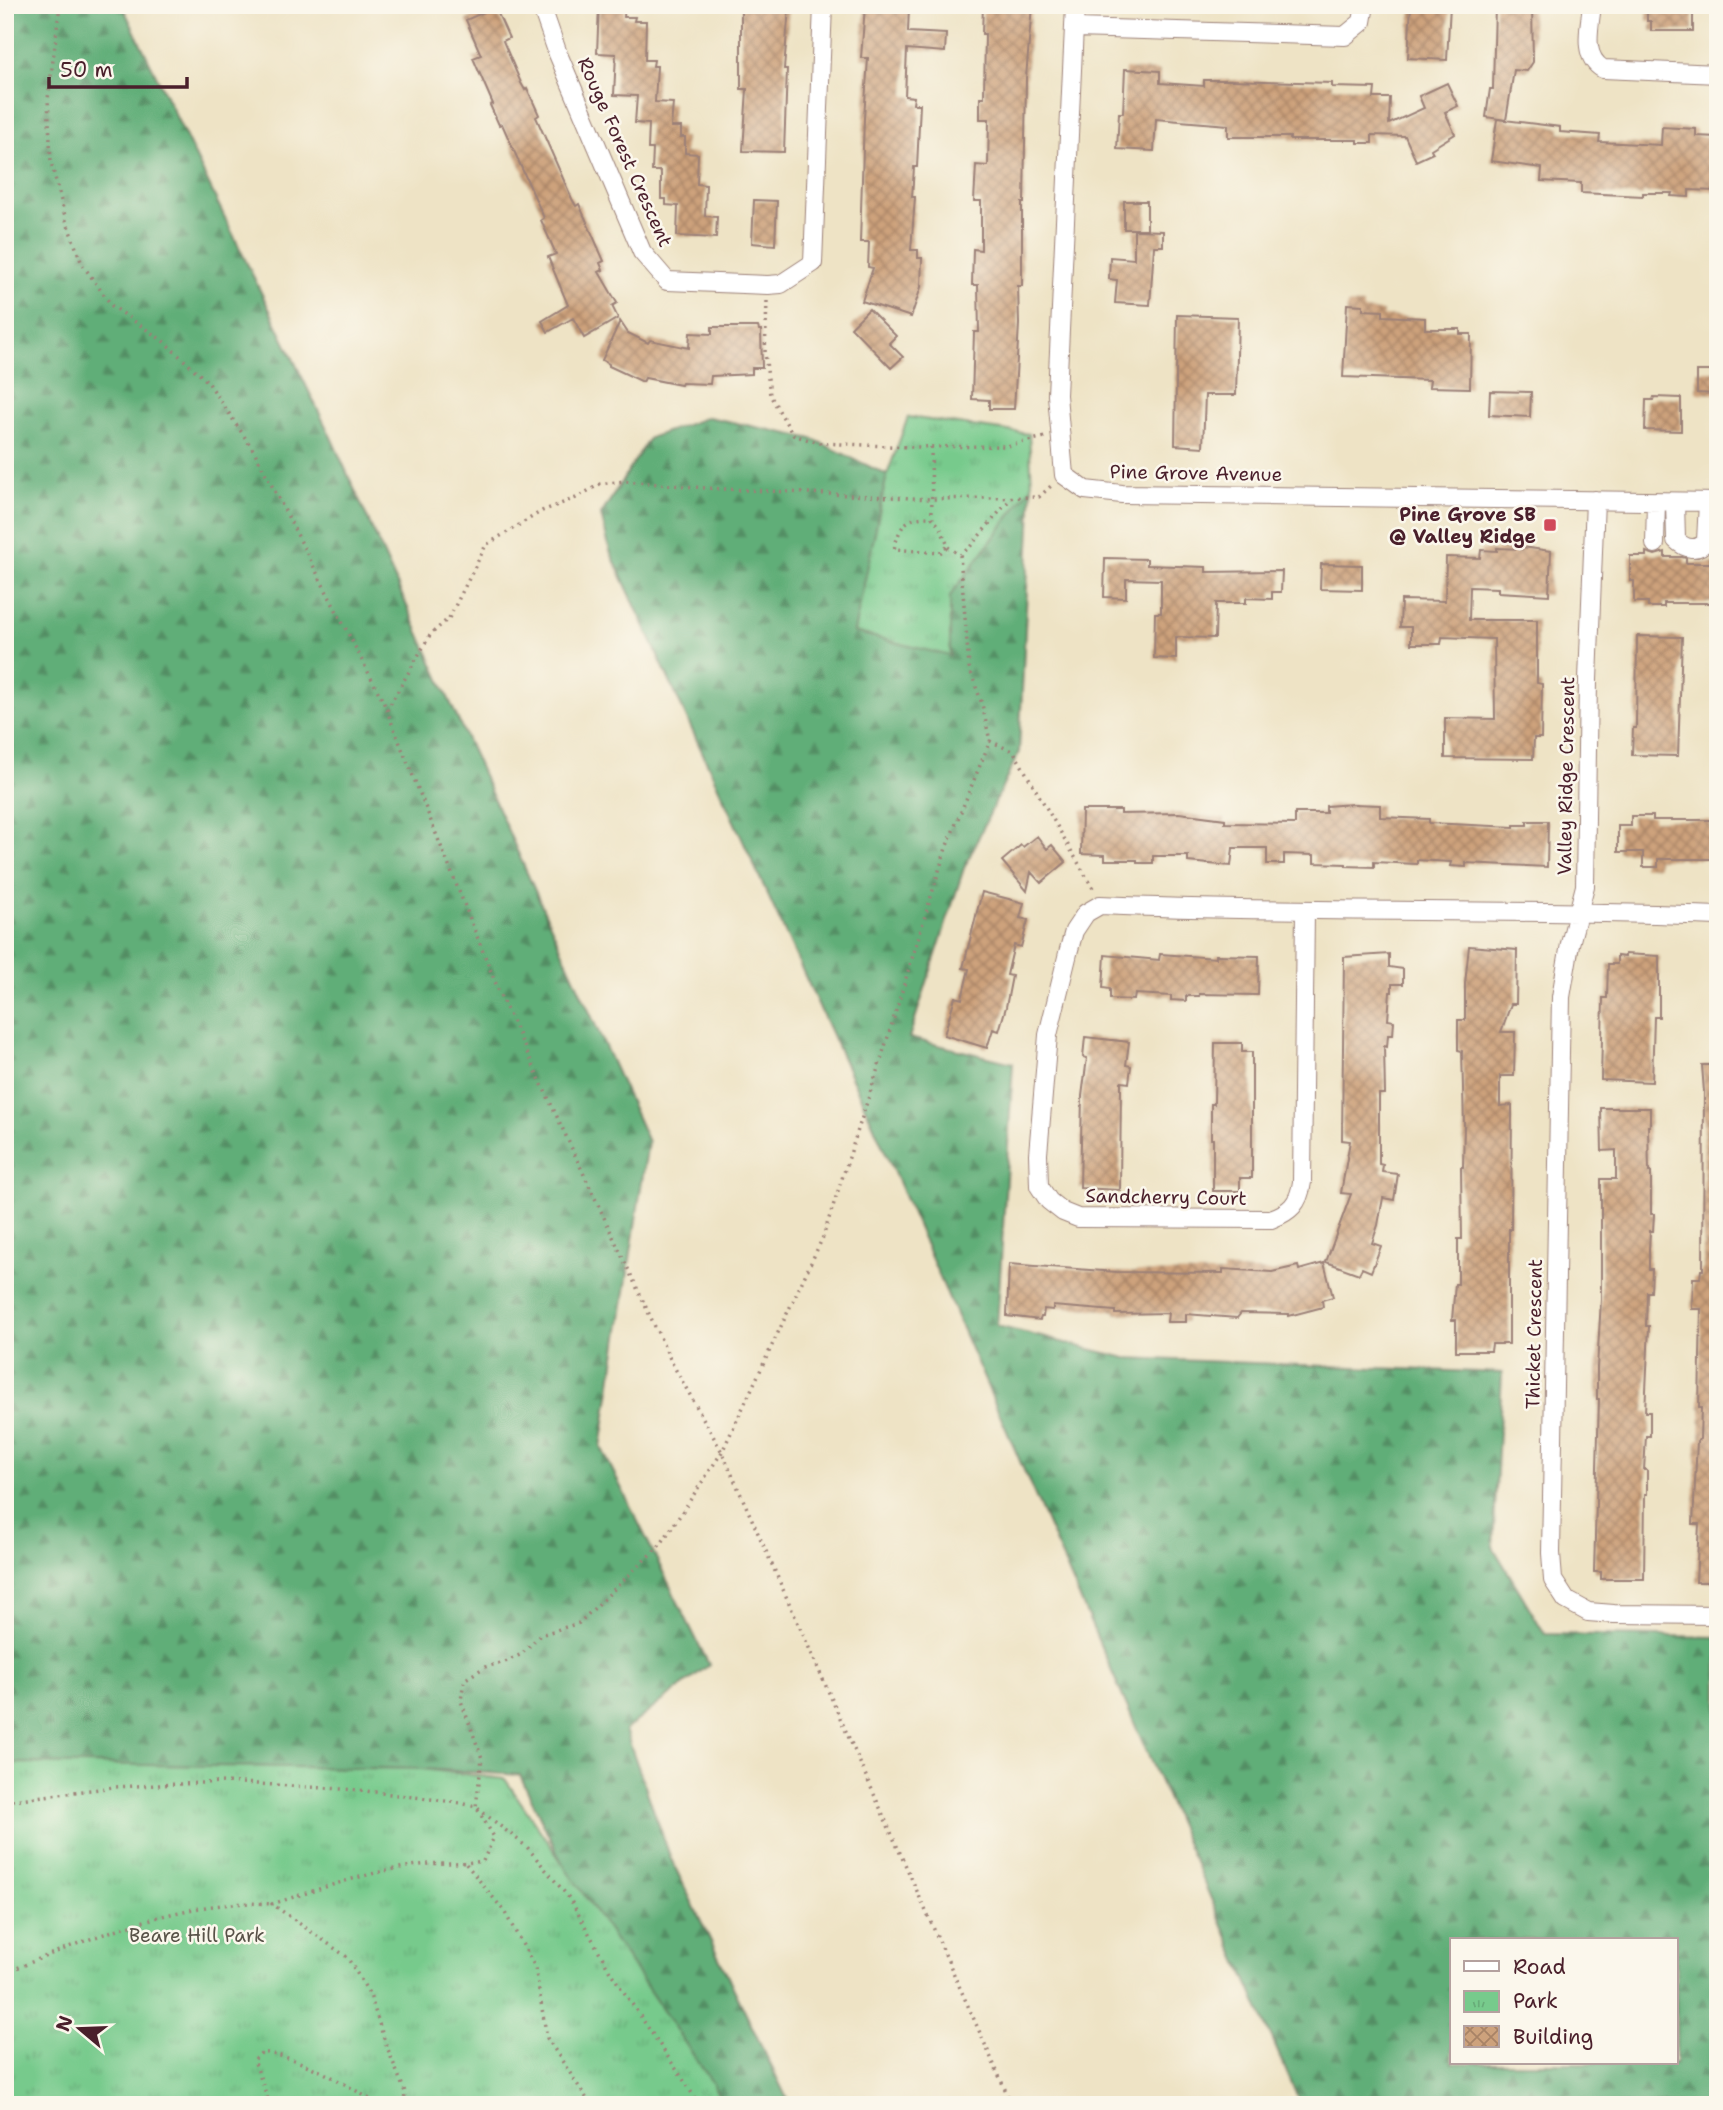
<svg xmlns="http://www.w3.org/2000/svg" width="1723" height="2110" font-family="'Shantell Sans',sans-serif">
<defs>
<pattern id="forest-firs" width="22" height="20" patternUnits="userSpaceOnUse" patternTransform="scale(1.75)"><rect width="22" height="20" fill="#61ae78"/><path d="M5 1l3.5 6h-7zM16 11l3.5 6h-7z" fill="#528d63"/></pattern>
<pattern id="park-tufts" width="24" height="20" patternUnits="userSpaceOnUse" patternTransform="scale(1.75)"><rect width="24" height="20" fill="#77ca8c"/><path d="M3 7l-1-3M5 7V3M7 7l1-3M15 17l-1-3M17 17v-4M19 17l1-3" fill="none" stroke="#68ad79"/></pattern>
<pattern id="building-cross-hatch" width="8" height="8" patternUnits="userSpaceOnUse" patternTransform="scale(1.75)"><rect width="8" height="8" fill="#cda27c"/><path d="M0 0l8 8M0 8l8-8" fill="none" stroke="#a88366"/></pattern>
</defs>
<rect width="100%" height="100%" fill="#fbf7ec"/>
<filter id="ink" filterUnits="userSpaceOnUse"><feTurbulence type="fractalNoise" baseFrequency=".0143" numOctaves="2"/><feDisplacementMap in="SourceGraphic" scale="14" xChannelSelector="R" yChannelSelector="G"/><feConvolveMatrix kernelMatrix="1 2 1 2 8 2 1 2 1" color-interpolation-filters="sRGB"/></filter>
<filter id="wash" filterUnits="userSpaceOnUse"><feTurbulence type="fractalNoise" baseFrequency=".00686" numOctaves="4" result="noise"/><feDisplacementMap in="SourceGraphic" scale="28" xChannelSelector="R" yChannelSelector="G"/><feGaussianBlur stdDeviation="1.57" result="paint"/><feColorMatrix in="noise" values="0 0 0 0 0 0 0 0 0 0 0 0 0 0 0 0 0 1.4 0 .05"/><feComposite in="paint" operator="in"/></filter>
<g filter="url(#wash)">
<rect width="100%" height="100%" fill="#eee3c5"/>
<path fill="url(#forest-firs)" stroke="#566652" stroke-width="2" fill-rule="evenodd" d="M5,5H122L330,435L648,1142L601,1447L709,1665L625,1730L671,1859L790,2105H723L713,2084L563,1865L520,1775L422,1769L5,1763Z
M708,417L813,439L887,475L854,632L950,655V596L1032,486L1019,752L964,868L909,1038L1013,1063L997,1326L1126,1358L1502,1373L1493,1547L1545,1634L1718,1637V2105H1301L872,1122L610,551L601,515L649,438ZM1452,1940H1676V2063H1452Z"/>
<path fill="url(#park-tufts)" stroke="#60745c" stroke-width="2" d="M908,417L1029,434L1032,486L950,596V656L854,632L887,475Z
M5,1763L422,1769L505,1779L713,2084L723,2105H5Z"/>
<g id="blocks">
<path fill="url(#building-cross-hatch)" d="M599,5H625L624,17H635L634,21H646L645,60H654L653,66H657L655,102L673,103L671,127H681V137H685V153L698,154L697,184L706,185L705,216L717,217L716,238L677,236L678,206L666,205V199H661V174L660,171H652L653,149H648L649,124L635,123L637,96L614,95L616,54L597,53Z
M983,5H1032L1026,78L1024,203H1022V286H1018L1019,324L1014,409H989V400L972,399L974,332H979L978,285H972L973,249L981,250V201H974L976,165L988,166L989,119H980V97H984L985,34H982Z
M1411,5H1450L1447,60L1408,58Z
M1495,5H1532L1533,62L1527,71L1514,70L1506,120L1486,117L1490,89H1493Z
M1647,5H1693V31H1651V21H1647Z
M741,6L789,7L784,69H787L784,152L743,151L747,89H741Z
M865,6L909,7L908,32L946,34L945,52L907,49L905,96L914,97L913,104H920L917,167H914L912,197H915L911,250H918V258H922L921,287L911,317L862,301L873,268L868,267L869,242H860L864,118L868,58H861Z
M495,7L509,38L503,41L521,83L525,90L527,88L539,115L536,117L572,199L576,206L579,204L604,261L600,263L603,270L599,272L617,303L612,306L618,318L584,338L573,318L548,332L542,321L568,305L548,257L556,254L541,220L544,218L502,124L499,125L490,105L493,104L473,58L481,55L466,20Z
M1125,69L1160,71V83L1204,86V80H1230L1332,83V87L1375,88L1374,98H1390L1389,124L1424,108L1419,96L1447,83L1458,106L1445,112L1455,134L1431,149L1433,153L1416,161L1405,136L1372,135V143H1358V140H1290V137H1228V125L1156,119L1154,151L1117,149L1119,113H1123Z
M1497,119L1560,127V132L1600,135L1599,142L1661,145L1662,127L1696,129V136L1718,137V191L1689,190V197L1671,196L1672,193H1643V196L1581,193V183L1541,181L1542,168L1491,161Z
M754,200L777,201L775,245L752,243Z
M1124,201H1147V229H1124Z
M1134,230L1163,231V246H1154L1150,305L1115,303L1117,280L1109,279L1110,257L1134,259Z
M1347,304L1363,305V310L1383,311V316L1425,318V329H1460V334H1471L1470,388L1429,387L1430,380L1343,377Z
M869,309L896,336L889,343L903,357L891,368L851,327Z
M1177,315L1238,317L1236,395H1205L1203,447L1175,445Z
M620,321L628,333L648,343L650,340L689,348L690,333L712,334V327H758L759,330H761L762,368H752V374L711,376L710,384L682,383L681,385L645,378L643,382L609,366V364L602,360Z
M1697,371H1718L1716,394L1697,393Z
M1490,391L1531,392L1530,417L1489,415Z
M1654,397L1681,398V431L1645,430L1646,400H1653Z
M1522,547L1551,551L1549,595L1498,592V588L1470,587L1469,620H1537V683L1542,684L1541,738H1534L1533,759L1445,758V718L1495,719L1494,639L1442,637L1441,644H1411V627H1400L1401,600L1445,601L1446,557L1480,558L1481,550L1497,551V548L1522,549Z
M1646,552L1655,555L1665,552V557H1682L1686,558V563H1717L1716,603H1664V607H1648V602H1634V581H1630V556H1646Z
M1105,558L1147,559V565L1206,567V572L1282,571L1281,592H1272V599L1246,598V603H1216L1215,638L1176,637V659L1154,658L1155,613H1161V580L1126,579V598L1104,597Z
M1321,564L1362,565V590L1320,589Z
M1637,636L1682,637L1678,756L1632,755L1633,728H1636Z
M1353,804L1380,805V817L1429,819V823L1514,827V825H1527V821H1548L1547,867L1466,863V867L1450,866L1451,862L1417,860V864L1374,862V867L1346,866V864L1314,863V855L1284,854V864H1267V848H1233L1231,866L1188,862V856H1153V863H1137V860H1105V855L1081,854L1082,810H1121V814L1179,813L1225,819V823L1295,824V813H1326V806Z
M1631,816H1653V820H1711V859H1658V867H1643V852H1618V826H1631Z
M1037,836L1047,849L1052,845L1066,862L1041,883L1031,872L1027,891L1002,861L1021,845L1023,847Z
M982,892L1024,903L1020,918L1028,920L1021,947L1014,945L1007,975L1012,976L1006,1007L999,1031L993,1029L987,1048L944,1035L955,997L962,999L969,969L963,968Z
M1469,946L1517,950L1516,1004H1511L1501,1032H1515L1514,1076H1500V1106L1512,1105L1511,1229H1509V1344H1492L1491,1351H1456V1320H1452L1455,1284H1458V1239H1462L1461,1167H1463L1464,1125L1462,1051L1458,1050V1020H1465V984Z
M1160,954L1216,958V955L1259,956L1258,995L1199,994V996H1186V1001L1171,1000V996L1135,994L1134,1000L1110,999V989L1103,988L1105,955L1159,960Z
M1389,954V967L1403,969V984H1392V992H1390L1388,1020L1394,1021L1393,1035H1388L1387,1047L1384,1046L1385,1094H1379V1164L1383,1165L1382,1172L1398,1174L1394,1200L1383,1198L1378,1225L1372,1243L1381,1246L1371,1272L1362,1268L1359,1274L1326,1262L1351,1194L1341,1193L1350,1141L1342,1140L1344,957Z
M1625,954L1659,956V1017H1654L1652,1082L1601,1080L1603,998H1607L1608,964H1617V956L1625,957Z
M1085,1037L1129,1042L1126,1065L1131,1066L1129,1083L1121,1082L1120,1190L1080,1188L1082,1096L1087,1058L1083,1057Z
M1215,1043H1242V1052H1252V1178H1240V1191H1213V1139H1211V1104H1214Z
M1702,1065H1718V1582H1696L1699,1524H1693L1697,1441L1700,1439L1701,1408H1699L1701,1309H1692L1693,1278H1700L1701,1270H1703L1704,1092Z
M1601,1108H1650V1126H1648L1649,1172H1651V1214H1654L1653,1231H1650L1649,1249V1269H1652L1651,1292H1647L1646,1326H1649L1645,1412H1650V1436H1646L1644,1470H1647V1494H1645L1644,1579H1601V1572H1594L1599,1399H1597V1368L1601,1300V1179H1616V1150L1602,1151Z
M1324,1263L1333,1297L1322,1300L1323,1307L1289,1316V1314L1241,1313L1237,1318L1186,1314V1322H1167L1168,1313L1115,1314V1311L1053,1306V1310L1044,1309L1043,1317H1041L1040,1320L1007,1316L1009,1264L1117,1272L1223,1273V1269L1272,1272L1298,1266L1299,1270Z"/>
</g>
</g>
<g filter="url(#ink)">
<use href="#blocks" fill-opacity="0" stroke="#9c8178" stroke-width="2"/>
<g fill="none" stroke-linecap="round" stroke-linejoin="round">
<g stroke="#9c8178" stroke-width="20">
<path id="minor" d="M541,5L558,54L642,252L667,281L768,285L781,284L813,263L823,5
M1075,5L1057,395L1064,475L1085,490L1122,494L1718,502
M1592,5C1590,26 1581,56 1603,69L1718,74
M1075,28L1345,36L1362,22L1365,5
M1595,500L1588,680L1585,886L1570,944L1561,997L1551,1553L1553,1580L1566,1600L1588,1612L1614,1614L1718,1615
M1675,502L1676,540C1685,549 1698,552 1706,541L1708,502
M1655,544L1656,502
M1305,910L1302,1182C1299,1204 1290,1212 1271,1219L1078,1218L1063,1212L1049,1201L1039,1186L1038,1154L1048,1035L1068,953L1074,931L1086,913L1100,905C1306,914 1512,908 1718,916"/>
</g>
<path stroke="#9c8178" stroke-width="3.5" stroke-dasharray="2 5" stroke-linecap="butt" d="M60,5L48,99L51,162L66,220L82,264L112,306L162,340L208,382L254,451L383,701L502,999L672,1363L722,1452L1012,2105
M767,301L765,353L770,395L793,435L819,443L911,447L1007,446L1045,437
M931,447L932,517L940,527L948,546L940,553L894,549C901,523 906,517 932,517
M948,547L960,555L969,548L1012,497
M960,555L969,667L982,704L990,741
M387,710L430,635L449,618L486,545L542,511L576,498L600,484L625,481L706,488L931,499L1039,497L1052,485
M5,1801L114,1787L224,1782L358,1790L461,1803L476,1807L527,1847L570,1899L611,1973L689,2088L698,2105
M466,1864L504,1911L535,1967L547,2038L591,2105
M5,1973C85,1940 185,1897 272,1904
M5,2101L20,2105
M270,2105L254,2060L262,2052C305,2059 343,2082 379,2105
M404,2105L405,2092L385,2042L370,1995L347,1957L272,1904C323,1888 375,1869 429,1864C447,1862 465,1864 483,1861L494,1837L476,1807L482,1758L461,1701L464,1680L485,1667L505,1662L522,1654L540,1635L579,1623L661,1544L722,1452L823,1237L882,1056L946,848L990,741L1014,752L1094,890"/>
<use href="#minor" stroke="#fff" stroke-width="18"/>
</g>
</g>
<rect fill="#d1495b" stroke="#fbf7ec" stroke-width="2.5" x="1543" y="518" width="14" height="14" rx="3.5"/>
<g text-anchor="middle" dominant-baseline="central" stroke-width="5" stroke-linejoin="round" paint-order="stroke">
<g font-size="19" fill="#4a1f2b" stroke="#fbf7ec">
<text transform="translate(625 152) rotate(66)">Rouge Forest Crescent</text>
<text transform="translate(1196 473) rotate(1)">Pine Grove Avenue</text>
<text transform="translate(1566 776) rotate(-89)">Valley Ridge Crescent</text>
<text transform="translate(1166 1197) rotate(1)">Sandcherry Court</text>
<text transform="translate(1534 1334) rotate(-89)">Thicket Crescent</text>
</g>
<g font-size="19" font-weight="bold" fill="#4a1f2b" stroke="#fbf7ec" text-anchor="end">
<text x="1536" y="514">Pine Grove SB<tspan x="1536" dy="22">@ Valley Ridge</tspan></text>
</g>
<g font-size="19" fill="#585248" stroke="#fbf7ec">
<text x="197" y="1935">Beare Hill Park</text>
</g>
</g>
<rect width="1723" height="2110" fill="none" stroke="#fbf7ec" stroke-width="28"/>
<rect x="1450" y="1938" width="228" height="126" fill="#fbf7ec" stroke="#b4a19f" stroke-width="2"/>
<rect x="1464" y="1961" width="35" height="10" fill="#ffffff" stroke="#b4a19f" stroke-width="2"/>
<text x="1513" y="1974" font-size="21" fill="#4a1f2b">Road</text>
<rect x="1464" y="1991" width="35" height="21" fill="url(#park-tufts)" stroke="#b4a19f" stroke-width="2"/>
<text x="1513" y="2008" font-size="21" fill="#4a1f2b">Park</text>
<rect x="1464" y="2026" width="35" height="21" fill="url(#building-cross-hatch)" stroke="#b4a19f" stroke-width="2"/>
<text x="1513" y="2044" font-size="21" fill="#4a1f2b">Building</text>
<g transform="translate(80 2029) rotate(289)" stroke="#fbf7ec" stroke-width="5" paint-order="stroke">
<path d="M0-5L12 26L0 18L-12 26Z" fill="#4a1f2b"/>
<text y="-10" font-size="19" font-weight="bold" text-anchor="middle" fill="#4a1f2b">N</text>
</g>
<path d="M49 77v10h138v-10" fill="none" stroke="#4a1f2b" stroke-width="3.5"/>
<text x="60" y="77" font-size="21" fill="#4a1f2b" stroke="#fbf7ec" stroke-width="5" paint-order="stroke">50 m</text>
</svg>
